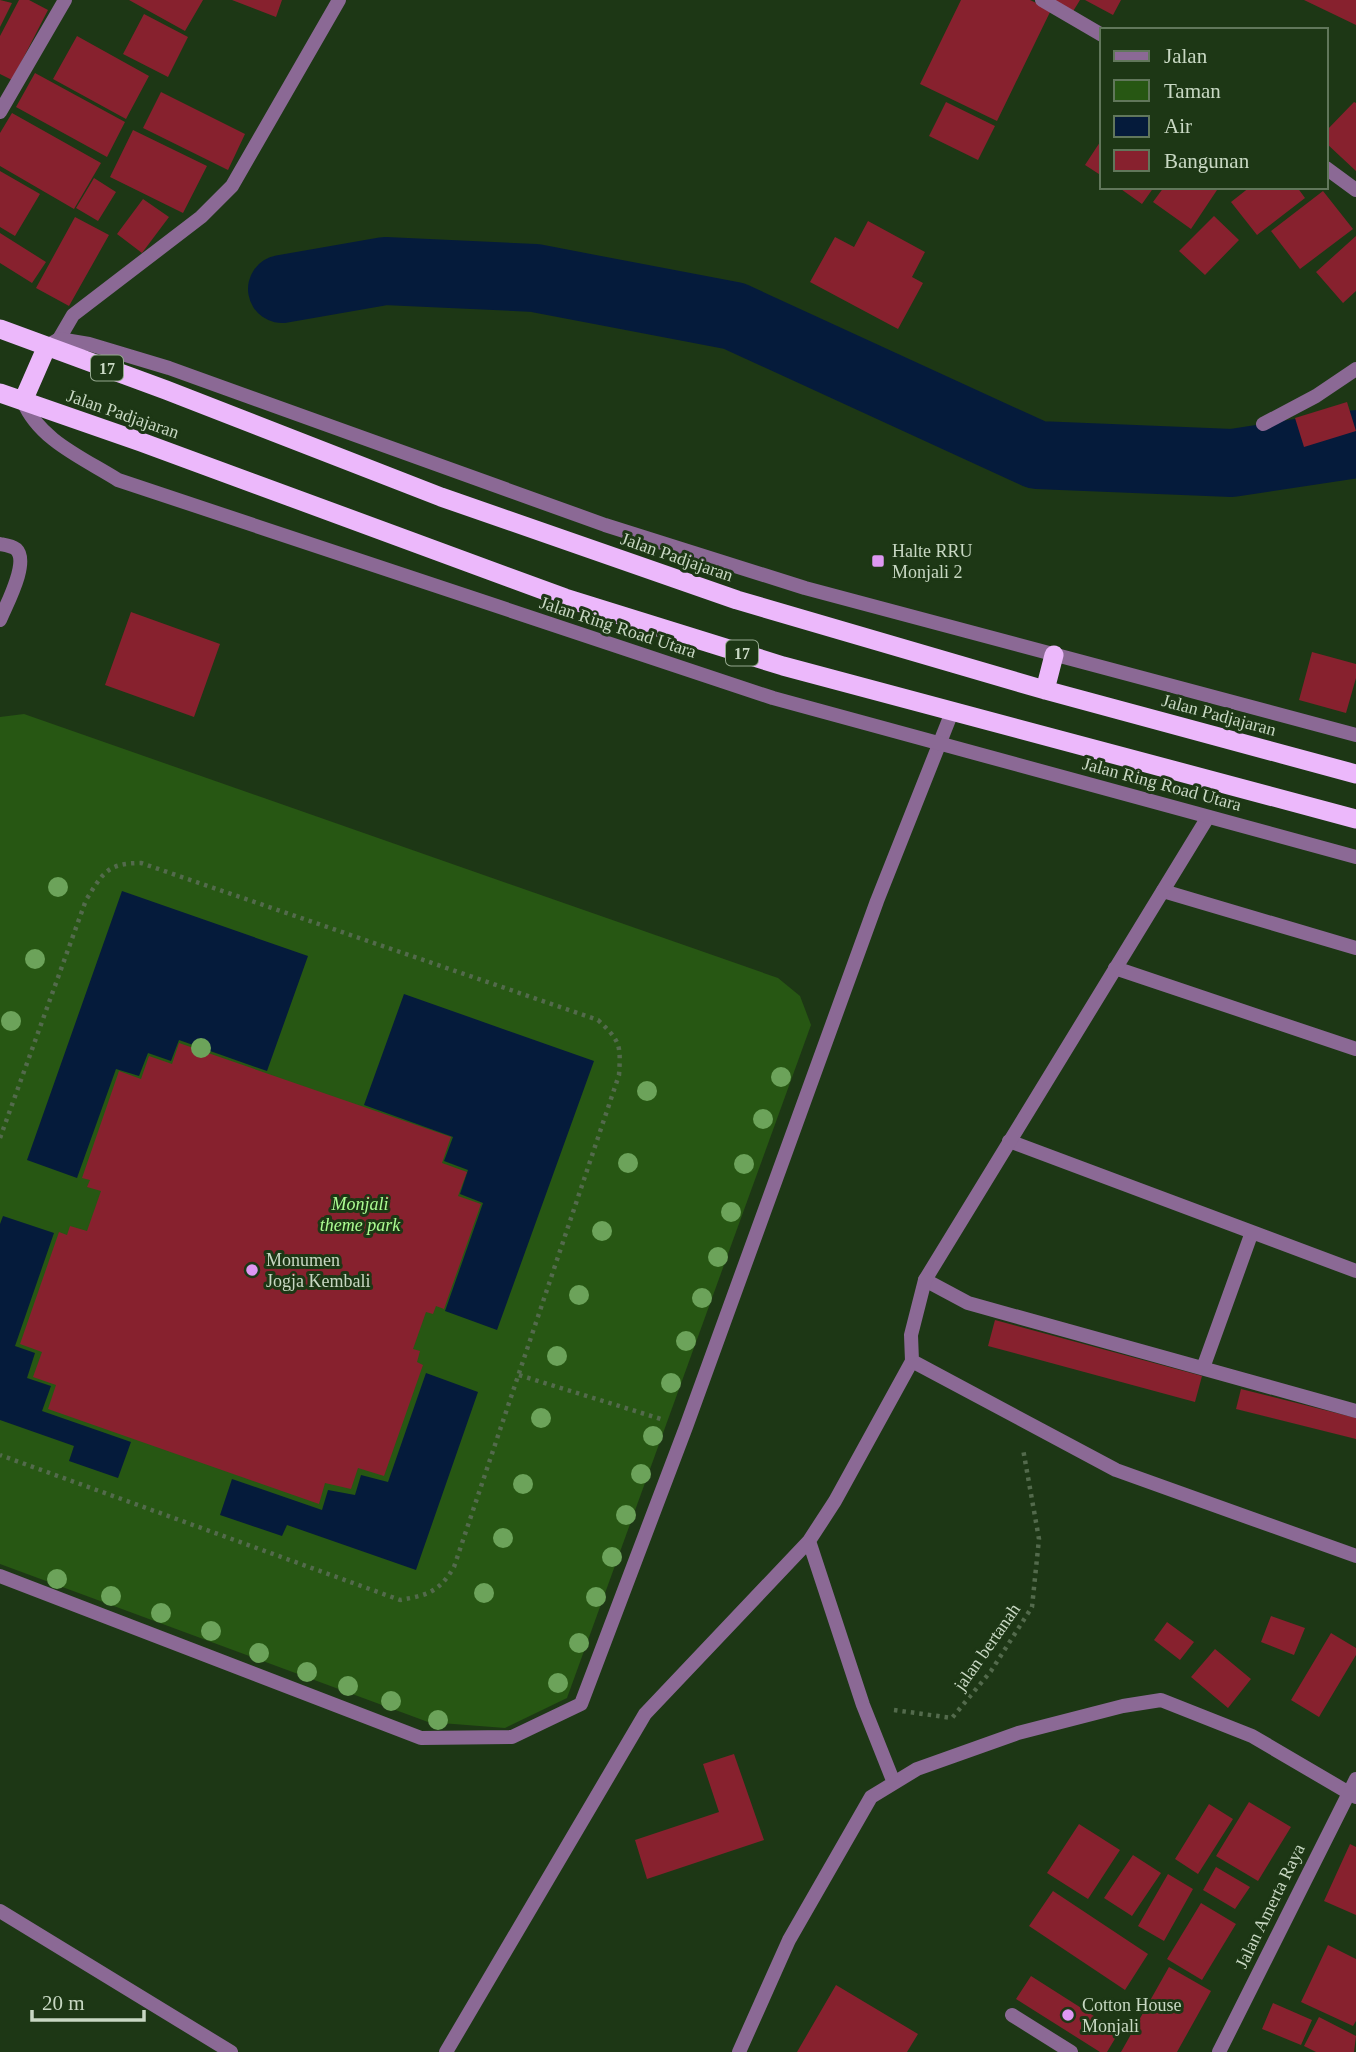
<svg xmlns="http://www.w3.org/2000/svg" width="1356" height="2052" font-family="'Times New Roman',serif">
<rect width="100%" height="100%" fill="#1d3715"/>
<path fill="#275713" d="M24,714L778,978L800,996L811,1025L567,1698L505,1728L428,1722L0,1564V717Z"/>
<path fill="#051b3b" d="M122,891L308,956L267,1071L179,1040L171,1061L148,1053L139,1076L116,1069L77,1178L27,1160Z
M404,994L594,1061L497,1330L445,1311L483,1203L460,1194L468,1170L444,1161L453,1137L364,1105Z
M3,1216L54,1233L15,1346L35,1353L27,1378L51,1386L42,1411L131,1442L118,1478L69,1461L74,1446L0,1420V1224Z
M426,1373L478,1392L416,1570L287,1525L282,1536L220,1515L232,1479L322,1510L328,1490L355,1495L361,1475L388,1482Z"/>
<g fill="none" stroke-linecap="round" stroke-linejoin="round">
<path stroke="#051b3b" stroke-width="68" d="M282,289L385,271L535,278L734,316L1037,455L1232,463L1356,444"/>
</g>
<path fill="#87212e" d="M0,0L12,3L0,27Z
M19,0H29L48,10L12,80L0,74V36Z
M129,0H203L185,31Z
M232,0H282L276,17Z
M961,0H1030L1051,10L997,121L920,84Z
M1050,0H1080L1072,13Z
M1085,0H1121L1113,15Z
M1304,0H1356V25Z
M144,14L188,37L168,77L123,54Z
M77,36L149,76L126,119L53,79Z
M35,73L125,122L107,157L16,107Z
M161,92L245,134L228,170L143,128Z
M946,102L995,126L978,160L929,136Z
M1354,102L1356,103V171L1326,143V131Z
M12,113L101,163L74,209L0,166V133Z
M133,130L207,166L183,213L110,177Z
M1102,139V176L1085,165Z
M0,171L40,194L15,236L0,227Z
M94,178L116,192L98,221L76,208Z
M1118,187H1154L1142,204Z
M1164,187H1219L1191,229L1153,202Z
M1250,187H1297L1305,198L1257,235L1231,202Z
M1323,191L1353,229L1300,269L1271,231Z
M143,199L169,217L142,253L117,234Z
M1214,216L1239,240L1205,275L1179,251Z
M75,217L109,235L69,306L36,288Z
M868,221L925,252L912,277L923,283L898,329L810,282L835,237L854,247Z
M0,233L46,262L32,283L0,263Z
M1356,236V291L1343,303L1316,272Z
M1347,402L1356,431L1304,447L1295,418Z
M131,612L220,644L194,717L105,685Z
M1312,652L1356,664V678L1346,713L1299,700Z
M179,1043L451,1137L442,1163L467,1172L458,1196L481,1204L444,1309L436,1306L433,1314L426,1312L413,1349L420,1351L417,1362L423,1365L384,1476L358,1468L351,1489L325,1483L319,1504L48,1409L56,1385L33,1377L42,1352L20,1344L59,1232L67,1235L70,1226L87,1231L101,1191L87,1187L90,1180L82,1178L119,1071L141,1079L149,1056L172,1064Z
M995,1320L1202,1376L1195,1402L988,1346Z
M1241,1389L1356,1418V1439L1236,1409Z
M1271,1616L1305,1628L1294,1655L1261,1642Z
M1167,1622L1194,1642L1180,1660L1154,1640Z
M1331,1633L1356,1648V1655L1319,1717L1291,1700Z
M1215,1649L1251,1679L1228,1708L1191,1677Z
M734,1754L764,1840L647,1879L635,1840L719,1812L703,1764Z
M1249,1802L1291,1827L1258,1881L1216,1856Z
M1209,1804L1233,1819L1198,1874L1175,1859Z
M1079,1824L1120,1850L1088,1899L1047,1873Z
M1350,1844L1356,1847V1915L1324,1901Z
M1133,1855L1161,1873L1132,1916L1104,1898Z
M1216,1867L1250,1887L1235,1909L1203,1890Z
M1168,1874L1193,1889L1164,1941L1138,1926Z
M1053,1891L1148,1954L1125,1990L1029,1926Z
M1201,1903L1236,1924L1202,1980L1167,1959Z
M1328,1945L1356,1959V2021L1353,2026L1301,2002Z
M1169,1967L1211,1991L1177,2052H1121Z
M1031,1976L1119,2032L1107,2052H1100L1016,1999Z
M836,1985L918,2034L907,2052H797Z
M1273,2003L1312,2020L1301,2045L1262,2029Z
M1319,2017L1356,2036L1354,2052H1316L1304,2046Z"/>
<g fill="none" stroke-linecap="round" stroke-linejoin="round">
<path stroke="#536a4c" stroke-width="4.5" stroke-dasharray="3.5 5" stroke-linecap="butt" d="M0,1138L86,900C103,873 107,863 141,863L598,1020C620,1041 621,1044 619,1075L454,1567C439,1592 428,1595 400,1600L0,1455
M519,1375L661,1419
M894,1710L952,1718L991,1671L1032,1607L1039,1539L1023,1449"/>
<path stroke="#8b6995" stroke-width="14" d="M0,544C5,545 12,546 16,549C30,562 6,605 0,620
M1163,891L1356,948
M1115,968L1356,1049
M1009,1141L1356,1271
M925,1280L968,1303L1356,1411
M1203,1368L1252,1232
M0,1576L421,1738L512,1737L581,1704L686,1427L877,901L952,712
M1012,2015L1071,2052"/>
<path stroke="#8b6995" stroke-width="14" d="M1042,0L1102,35
M0,112L65,0
M1326,168L1356,190
M59,339L73,315L201,217L232,186L339,0
M1263,424L1316,396L1356,369
M1208,817L925,1280L911,1335L912,1361L1116,1470L1356,1556
M894,1783L863,1705L809,1541L835,1501L912,1361
M0,1911L231,2052
M446,2052L645,1714L809,1541
M739,2052L789,1940L871,1797L917,1769L1018,1733L1123,1706L1161,1700L1252,1736L1356,1797
M1219,2052L1356,1779"/>
<path stroke="#8b6995" stroke-width="14" d="M47,346L59,339L89,344L169,368L605,525L805,588L1356,735
M23,401C39,440 83,458 118,480L773,698L1356,857"/>
<path stroke="#ecb8fb" stroke-width="19" d="M0,329L166,390L441,497L737,600L1045,690L1356,774
M0,393L141,442L565,598L783,666L1356,819
M23,401L47,346
M1045,690L1054,655"/>
</g>
<g fill="#6ca35a">
<circle cx="58" cy="887" r="10"/>
<circle cx="35" cy="959" r="10"/>
<circle cx="11" cy="1021" r="10"/>
<circle cx="201" cy="1048" r="10"/>
<circle cx="781" cy="1077" r="10"/>
<circle cx="647" cy="1091" r="10"/>
<circle cx="763" cy="1119" r="10"/>
<circle cx="628" cy="1163" r="10"/>
<circle cx="744" cy="1164" r="10"/>
<circle cx="731" cy="1212" r="10"/>
<circle cx="602" cy="1231" r="10"/>
<circle cx="718" cy="1257" r="10"/>
<circle cx="579" cy="1295" r="10"/>
<circle cx="702" cy="1298" r="10"/>
<circle cx="686" cy="1341" r="10"/>
<circle cx="557" cy="1356" r="10"/>
<circle cx="671" cy="1383" r="10"/>
<circle cx="541" cy="1418" r="10"/>
<circle cx="653" cy="1436" r="10"/>
<circle cx="641" cy="1474" r="10"/>
<circle cx="523" cy="1484" r="10"/>
<circle cx="626" cy="1515" r="10"/>
<circle cx="503" cy="1538" r="10"/>
<circle cx="612" cy="1557" r="10"/>
<circle cx="57" cy="1579" r="10"/>
<circle cx="484" cy="1593" r="10"/>
<circle cx="111" cy="1596" r="10"/>
<circle cx="596" cy="1597" r="10"/>
<circle cx="161" cy="1613" r="10"/>
<circle cx="211" cy="1631" r="10"/>
<circle cx="579" cy="1643" r="10"/>
<circle cx="259" cy="1653" r="10"/>
<circle cx="307" cy="1672" r="10"/>
<circle cx="558" cy="1683" r="10"/>
<circle cx="348" cy="1686" r="10"/>
<circle cx="391" cy="1701" r="10"/>
<circle cx="438" cy="1720" r="10"/>
</g>
<g fill="#de98f2" stroke="#1d3715" stroke-width="2.5">
<rect x="871" y="554" width="14" height="14" rx="3.5"/>
<circle cx="252" cy="1270" r="7"/>
<circle cx="1068" cy="2015" r="7"/>
</g>
<g text-anchor="middle" dominant-baseline="central" stroke-width="6" stroke-linejoin="round" paint-order="stroke">
<g fill="#1d3715" stroke="#95a88f" stroke-width="2">
<rect x="91" y="355.5" width="32" height="25" rx="5"/>
<rect x="726" y="640.5" width="32" height="25" rx="5"/>
</g>
<g font-size="16" font-weight="bold" fill="#c8d8c3">
<text x="107" y="368">17</text>
<text x="742" y="653">17</text>
</g>
<g font-size="18" fill="#c8d8c3" stroke="#1d3715">
<text transform="translate(123 414) rotate(19)">Jalan Padjajaran</text>
<text transform="translate(677 557) rotate(19)">Jalan Padjajaran</text>
<text transform="translate(618 627) rotate(18)">Jalan Ring Road Utara</text>
<text transform="translate(1219 715) rotate(15)">Jalan Padjajaran</text>
<text transform="translate(1162 784) rotate(15)">Jalan Ring Road Utara</text>
<text transform="translate(987 1647) rotate(-55)">jalan bertanah</text>
<text transform="translate(1270 1906) rotate(-64)">Jalan Amerta Raya</text>
</g>
<g font-size="18" fill="#c8d8c3" stroke="#1d3715" text-anchor="start">
<text x="892" y="551">Halte RRU<tspan x="892" dy="21">Monjali 2</tspan></text>
<text x="266" y="1260">Monumen<tspan x="266" dy="21">Jogja Kembali</tspan></text>
<text x="1082" y="2005">Cotton House<tspan x="1082" dy="21">Monjali</tspan></text>
</g>
<g font-size="18" font-style="italic" fill="#acfc92" stroke="#1d3715">
<text x="360" y="1204">Monjali<tspan x="360" dy="21">theme park</tspan></text>
</g>
</g>
<rect x="1100" y="28" width="228" height="161" fill="#1d3715" stroke="#61775b" stroke-width="2"/>
<rect x="1114" y="51" width="35" height="10" fill="#8b6995" stroke="#61775b" stroke-width="2"/>
<text x="1164" y="63" font-size="21" fill="#c8d8c3">Jalan</text>
<rect x="1114" y="80" width="35" height="21" fill="#275713" stroke="#61775b" stroke-width="2"/>
<text x="1164" y="98" font-size="21" fill="#c8d8c3">Taman</text>
<rect x="1114" y="116" width="35" height="21" fill="#051b3b" stroke="#61775b" stroke-width="2"/>
<text x="1164" y="133" font-size="21" fill="#c8d8c3">Air</text>
<rect x="1114" y="150" width="35" height="21" fill="#87212e" stroke="#61775b" stroke-width="2"/>
<text x="1164" y="168" font-size="21" fill="#c8d8c3">Bangunan</text>
<path d="M32 2010v10h112v-10" fill="none" stroke="#c8d8c3" stroke-width="3.5"/>
<text x="42" y="2010" font-size="21" fill="#c8d8c3" stroke="#1d3715" stroke-width="5" paint-order="stroke">20 m</text>
</svg>
